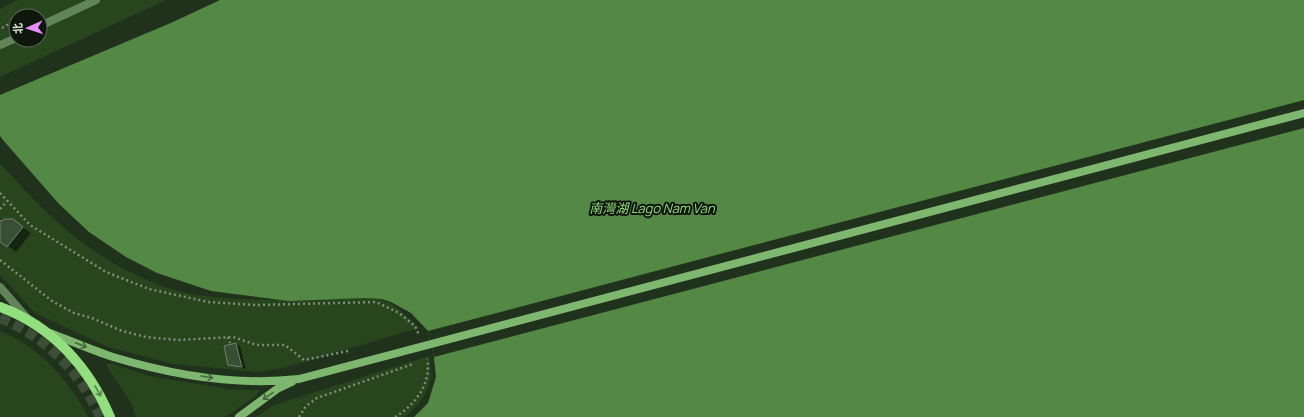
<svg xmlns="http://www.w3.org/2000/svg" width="1304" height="417" font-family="Manrope,'Noto Sans SC',sans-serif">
<rect width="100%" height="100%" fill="#20321b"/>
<path fill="#27461e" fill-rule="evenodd" d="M18,0H166L0,77V9ZM16,16H40V40H16Z
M0,163C49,218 91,259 162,286C211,304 280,299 333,299C348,299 366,297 381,299C393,302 411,320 419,328L287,367L259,372L173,364L108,347L35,313L0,275Z
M0,331C40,347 68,379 88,417H0Z
M429,356C435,385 426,398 405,417H256L274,405Z
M110,363L149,376L228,389L260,390L257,395L225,417H136L131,403L106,365Z"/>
<path fill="#548945" d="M220,0H1304V417H414L428,403L436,377L434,357L428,331L411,313L391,302L382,299L364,298L289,301L211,291L157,273L126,257L89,232L59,204L3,140L0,136V95L173,22Z"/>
<path fill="#20321b" d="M1304,100V128L434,357L428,331Z"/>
<path fill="#0007" d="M0,218L4,222L13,220L31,233L16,252L0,240Z
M236,344L240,346L246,369L229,364Z"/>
<path fill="#3a4d35" stroke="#70846a" d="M4,219H13L23,227L7,247L0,242V220L2,221Z
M236,343L239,356L242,367L228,365L224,346Z"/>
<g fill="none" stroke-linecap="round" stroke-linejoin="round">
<path stroke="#3c4d38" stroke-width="10" stroke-dasharray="10 5" stroke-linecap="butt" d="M0,318C46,337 80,372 100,417"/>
<path stroke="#7f8d7b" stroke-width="2.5" stroke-dasharray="2 3" stroke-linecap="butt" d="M25,16L32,14
M2,28L16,20
M0,193L30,225L106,272L149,289L208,302L256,305L376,302L399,313L415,326L419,335
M0,209L7,201
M0,260L52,301L74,313L92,318L122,331L146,337L178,340L233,337L257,345H285L304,360L348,351
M228,337L230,343
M299,417L306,406L317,398L413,364
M395,417C415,405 432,383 427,359"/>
<path stroke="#618558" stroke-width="8" d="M0,287L27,318"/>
<path stroke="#618558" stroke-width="8" d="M40,26L96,0
M0,45L16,38"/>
<path stroke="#7eb76f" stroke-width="8" d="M50,333C71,341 92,350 113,357C172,375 237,386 299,379L1304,113
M239,417L277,389L292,382"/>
<path stroke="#93de7f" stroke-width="10" d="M0,307C52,326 89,367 110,417"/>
</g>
<defs><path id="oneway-shaft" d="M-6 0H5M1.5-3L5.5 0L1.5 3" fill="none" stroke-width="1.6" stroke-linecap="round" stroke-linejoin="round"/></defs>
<g stroke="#46673e">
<use href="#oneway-shaft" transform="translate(81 345) rotate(21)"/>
<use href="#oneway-shaft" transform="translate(207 377) rotate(9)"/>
<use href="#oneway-shaft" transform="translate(268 396) rotate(145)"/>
</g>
<use stroke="#58844c" href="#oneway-shaft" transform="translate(98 391) rotate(60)"/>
<g text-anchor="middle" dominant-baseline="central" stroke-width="4" stroke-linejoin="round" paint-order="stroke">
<g font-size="13" font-style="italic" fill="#91da7e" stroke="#0f170d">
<text x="652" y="208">南灣湖 Lago Nam Van</text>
</g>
</g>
<g transform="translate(28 28) rotate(267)"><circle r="19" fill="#0f170d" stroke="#616a5f"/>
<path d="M0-3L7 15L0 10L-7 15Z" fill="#e88eff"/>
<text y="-6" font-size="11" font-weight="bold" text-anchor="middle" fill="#dce7d9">北</text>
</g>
</svg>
